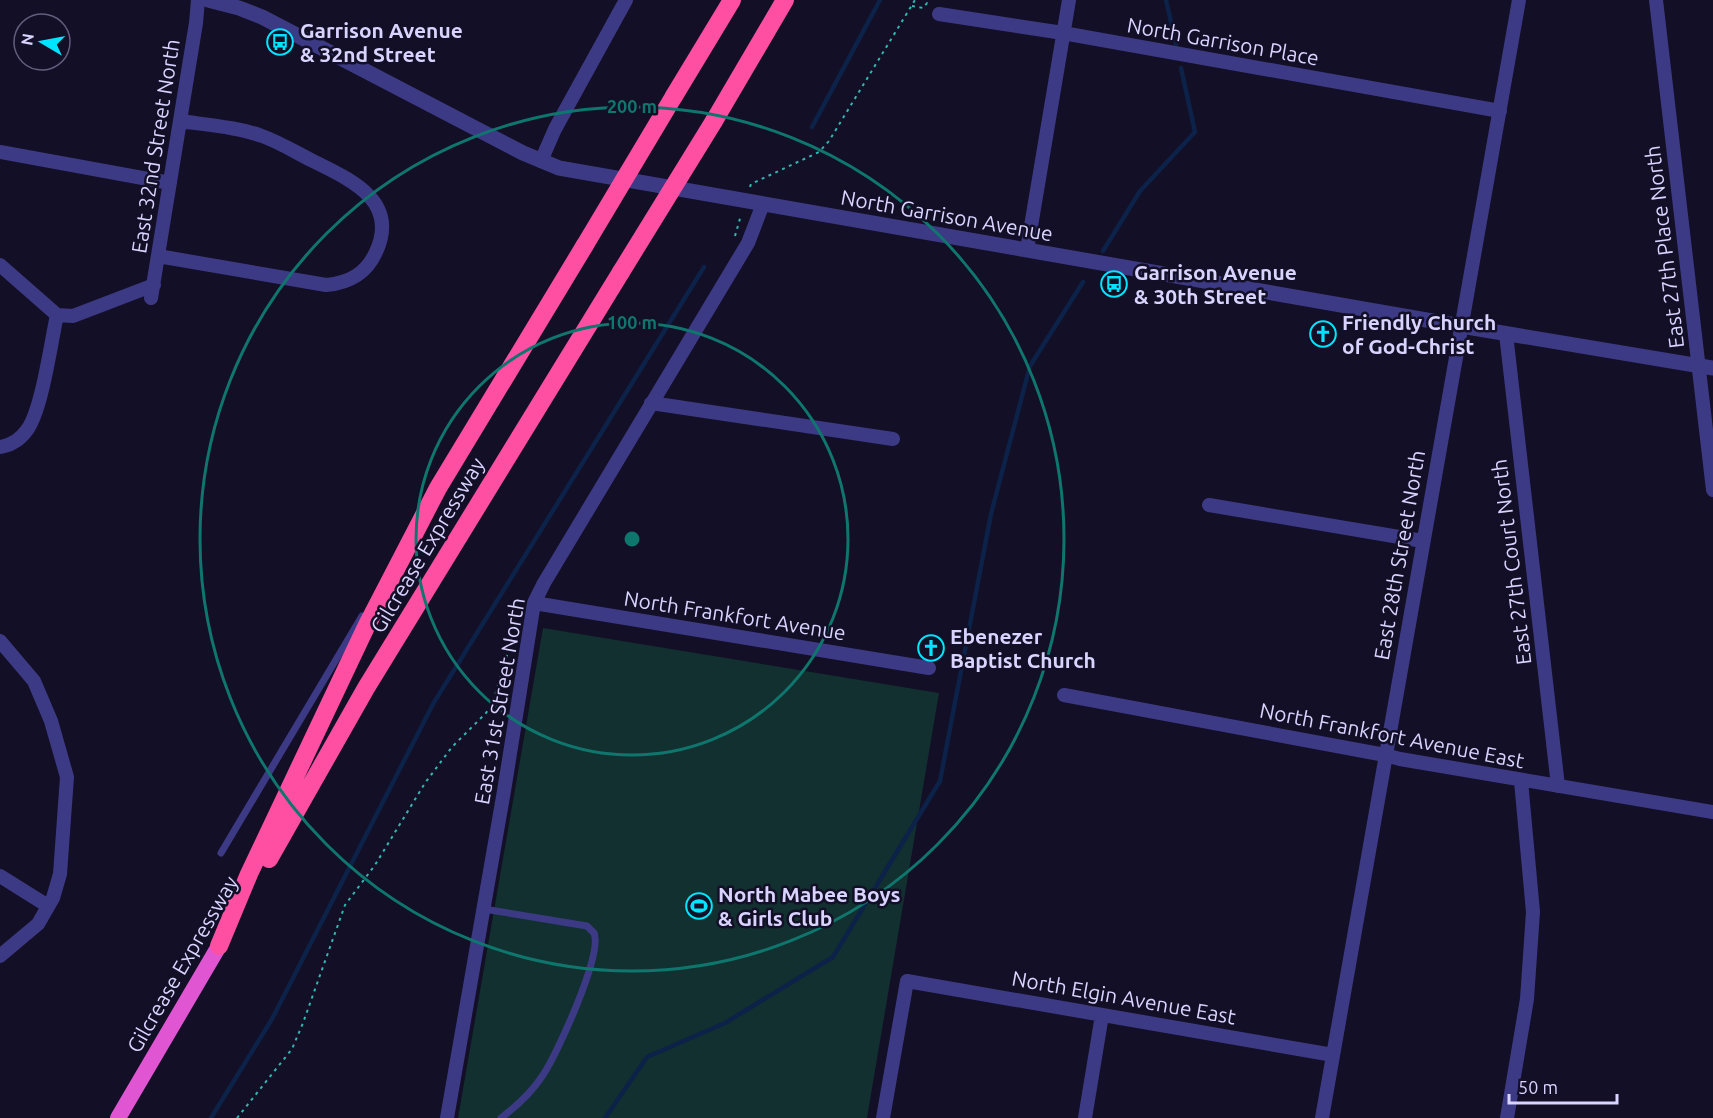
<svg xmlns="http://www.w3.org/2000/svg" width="1713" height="1118" font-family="Ubuntu,sans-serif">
<rect width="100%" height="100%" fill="#130f26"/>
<path fill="#12302f" d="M543,628L939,693L867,1118H458Z"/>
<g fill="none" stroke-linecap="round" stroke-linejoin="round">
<path stroke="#0c2248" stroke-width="4.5" d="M1166,0L1176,44
M812,127L880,0
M1103,251L1140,191L1195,132L1181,68
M211,1118L272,1019L433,704L704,267
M605,1118L647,1057L725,1023L833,957L940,781L991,514L1030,366L1083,282"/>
<path stroke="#2fb8b0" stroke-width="2" stroke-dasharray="3 4.5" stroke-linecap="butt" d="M912,6L923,8L927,3L930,6
M750,187L751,184L819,152L829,141L915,0
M735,236L741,215
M237,1118L292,1049L303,1023L345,905L375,865L425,783L452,747L486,713L493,702L514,632"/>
<path stroke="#3d3a85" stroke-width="7" d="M221,853L362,616
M484,909L587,926C588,927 593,932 594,933C603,954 557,1054 543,1075C532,1092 517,1106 501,1118"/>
<path stroke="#3d3a85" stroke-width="14" d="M1656,0L1713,490
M939,14L1063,33L1500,111
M0,152L170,183
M541,161L555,129L626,0
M1027,250L1069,0
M158,256L326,285C349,283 366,274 376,252C400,200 349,179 311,160C295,152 279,142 262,136C237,127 207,125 180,121
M0,265L57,315L73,316L154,285
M151,298L196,23L198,0
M1506,334L1558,786
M651,403L893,439
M0,447C12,445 20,440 27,430C42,410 51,342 57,315
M1209,505L1423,541
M534,603L929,668
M0,641L34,681L51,721L67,777L60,874L53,898L38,924L0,956
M1064,695L1385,755L1400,759L1713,812
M0,876L48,906
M447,1118L504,791L534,603L544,583L748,243L763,204
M883,1118L907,981L1333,1055
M1085,1118L1102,1015
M1322,1118L1519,0
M1507,1118L1527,999L1533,912L1521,781"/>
<path stroke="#3d3a85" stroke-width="15" d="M208,0L239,8L262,17L523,153L559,168L1461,326L1713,368"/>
<path stroke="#e055d1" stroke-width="16" d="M118,1118L219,946"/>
<path stroke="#ff4fa3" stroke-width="18" d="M674,96L732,0
M714,121L785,0
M269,859L366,688L621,272
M219,946L249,874L366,627L438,488L585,245"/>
<path stroke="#ff4fa3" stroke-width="18" d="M585,245L674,96
M621,272L714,121"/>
</g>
<g fill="none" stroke="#0f766e" stroke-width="3">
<circle cx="632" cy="539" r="216"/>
<circle cx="632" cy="539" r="432"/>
</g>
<defs>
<g id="bus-ring" transform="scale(1.35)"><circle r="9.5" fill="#130f26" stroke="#00e5ff" stroke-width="1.5"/><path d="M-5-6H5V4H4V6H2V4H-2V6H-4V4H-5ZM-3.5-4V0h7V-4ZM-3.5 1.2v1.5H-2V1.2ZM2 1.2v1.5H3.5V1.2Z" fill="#00e5ff"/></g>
<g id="church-ring" transform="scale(1.35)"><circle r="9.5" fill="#130f26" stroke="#00e5ff" stroke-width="1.5"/><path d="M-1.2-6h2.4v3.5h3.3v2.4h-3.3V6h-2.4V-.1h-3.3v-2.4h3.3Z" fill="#00e5ff"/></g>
<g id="stadium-ring" transform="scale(1.35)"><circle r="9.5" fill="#130f26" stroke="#00e5ff" stroke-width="1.5"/><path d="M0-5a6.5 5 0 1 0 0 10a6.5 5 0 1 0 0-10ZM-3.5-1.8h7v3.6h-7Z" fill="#00e5ff"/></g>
</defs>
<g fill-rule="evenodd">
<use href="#bus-ring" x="280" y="42"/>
<use href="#bus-ring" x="1114" y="284"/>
<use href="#church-ring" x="1323" y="334"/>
<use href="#church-ring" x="931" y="648"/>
<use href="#stadium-ring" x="699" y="906"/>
</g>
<g text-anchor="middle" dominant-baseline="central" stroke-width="5" stroke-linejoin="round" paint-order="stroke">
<g font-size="21" font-weight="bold" fill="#d9d4ff" stroke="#130f26" text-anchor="start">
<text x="300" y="30">Garrison Avenue<tspan x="300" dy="24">&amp; 32nd Street</tspan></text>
<text x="1134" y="272">Garrison Avenue<tspan x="1134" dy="24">&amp; 30th Street</tspan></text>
<text x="1342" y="322">Friendly Church<tspan x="1342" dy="24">of God-Christ</tspan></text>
<text x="950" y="636">Ebenezer<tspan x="950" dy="24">Baptist Church</tspan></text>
<text x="718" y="894">North Mabee Boys<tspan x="718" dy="24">&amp; Girls Club</tspan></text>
</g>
<g font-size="21" fill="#d9d4ff" stroke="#130f26">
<text transform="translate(1223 41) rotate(10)">North Garrison Place</text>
<text transform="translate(155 146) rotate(-81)">East 32nd Street North</text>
<text transform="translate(947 215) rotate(10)">North Garrison Avenue</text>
<text transform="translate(1664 247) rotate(-97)">East 27th Place North</text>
<text transform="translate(427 545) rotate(-59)">Gilcrease Expressway</text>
<text transform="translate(1399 555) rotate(-80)">East 28th Street North</text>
<text transform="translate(1511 562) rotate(-97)">East 27th Court North</text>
<text transform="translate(735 615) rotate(9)">North Frankfort Avenue</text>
<text transform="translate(499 701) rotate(-80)">East 31st Street North</text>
<text transform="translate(1392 735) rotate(11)">North Frankfort Avenue East</text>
<text transform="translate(182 964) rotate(-60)">Gilcrease Expressway</text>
<text transform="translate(1124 997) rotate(10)">North Elgin Avenue East</text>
</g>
</g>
<circle cx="632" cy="539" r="9" fill="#0f766e" stroke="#130f26" stroke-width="3"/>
<g font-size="18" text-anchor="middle" font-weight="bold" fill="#0f766e" stroke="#130f26" stroke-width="5" stroke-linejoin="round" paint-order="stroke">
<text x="632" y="113">200 m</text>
<text x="632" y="329">100 m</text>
</g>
<g transform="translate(42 42) rotate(280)"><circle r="28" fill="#130f26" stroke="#625e7d" stroke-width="1.5"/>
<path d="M0-4.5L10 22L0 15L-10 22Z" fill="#00e5ff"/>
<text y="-9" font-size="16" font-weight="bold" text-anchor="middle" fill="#d9d4ff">N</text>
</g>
<path d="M1509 1094v9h108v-9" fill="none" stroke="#d9d4ff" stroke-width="3"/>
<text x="1518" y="1094" font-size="18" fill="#d9d4ff" stroke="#130f26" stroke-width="4.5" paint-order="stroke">50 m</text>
</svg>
